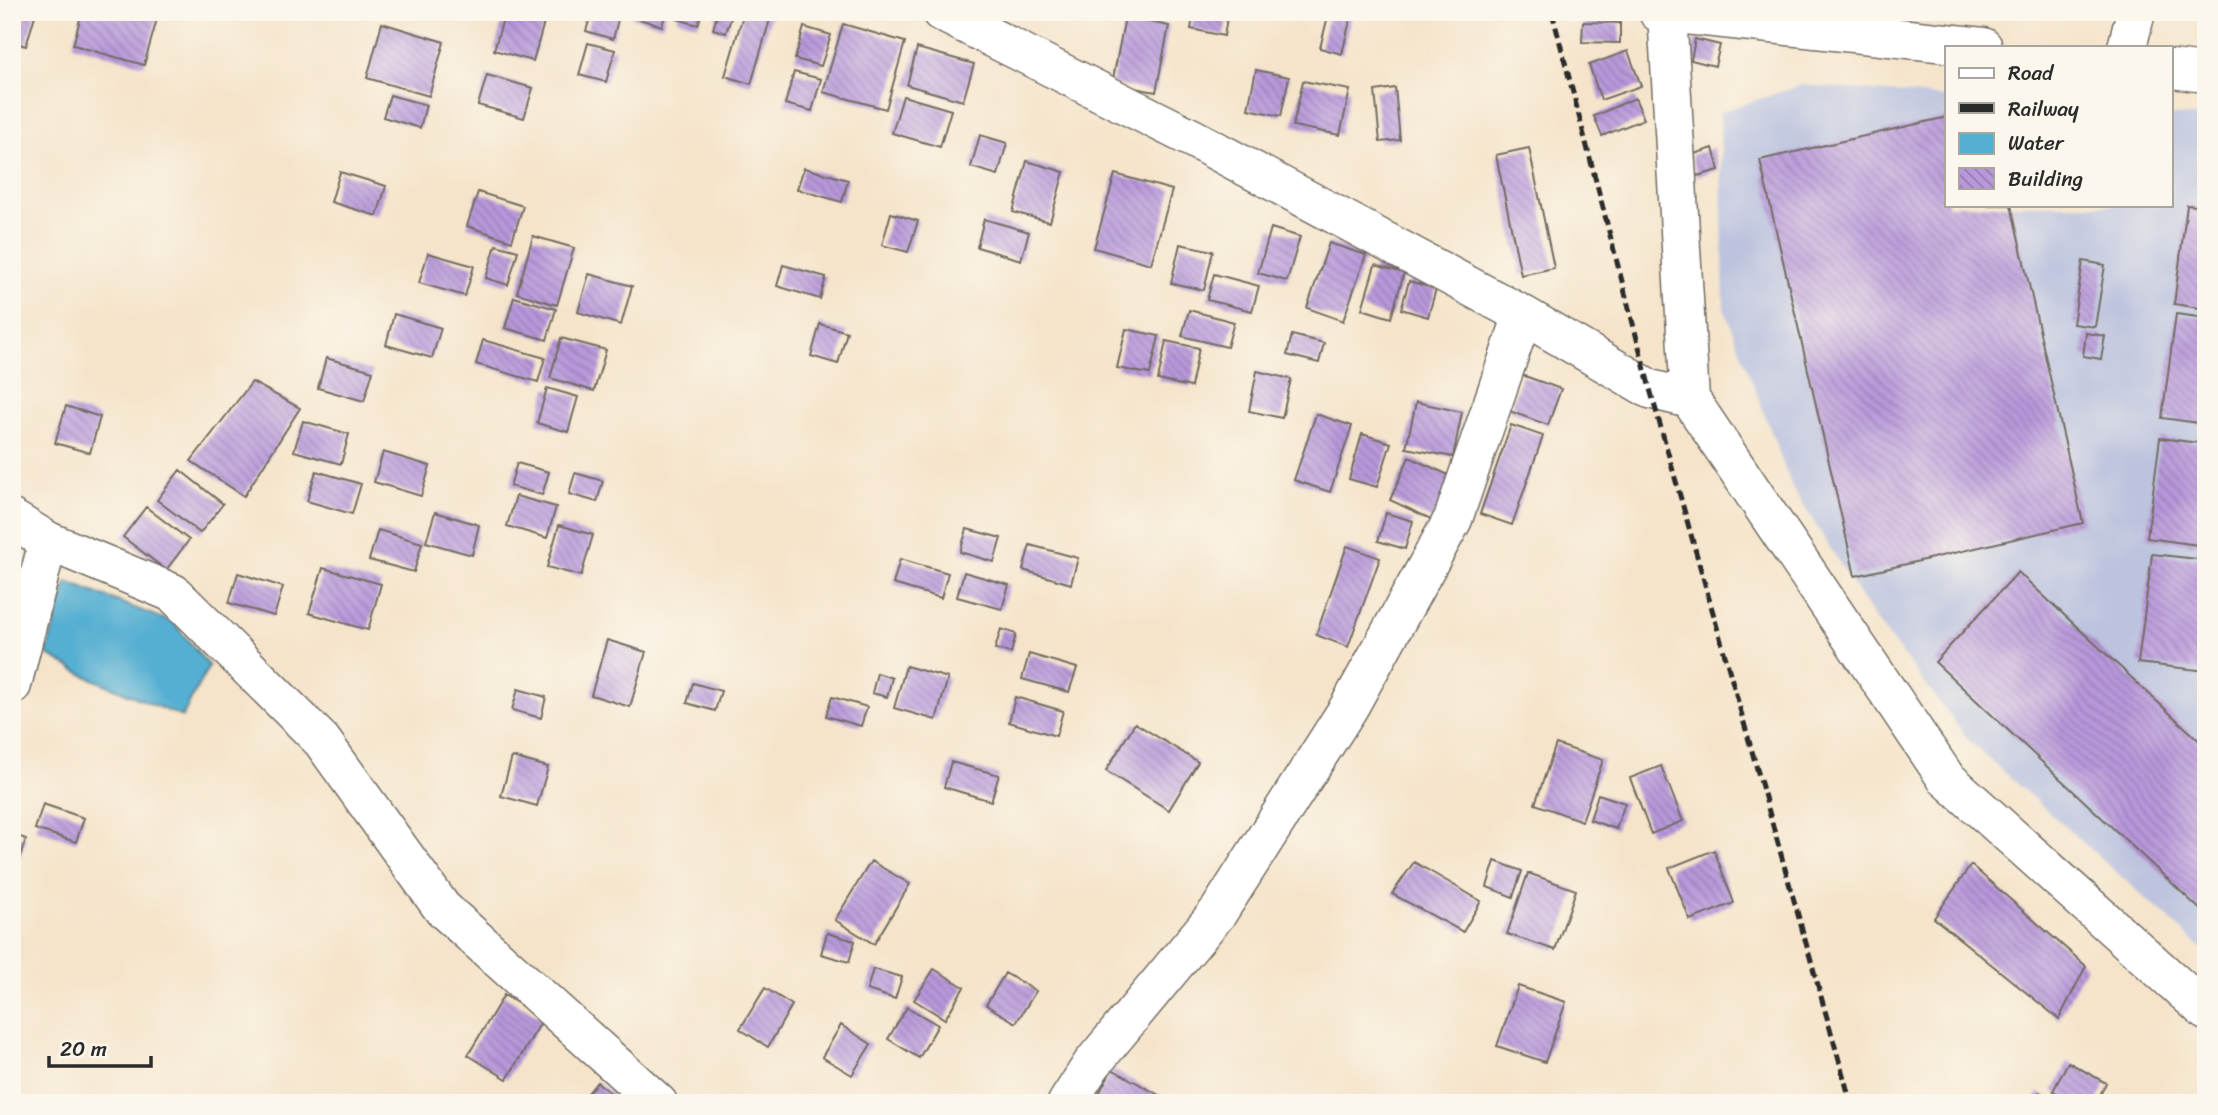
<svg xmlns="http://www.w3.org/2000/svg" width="2218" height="1115" font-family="Sriracha,sans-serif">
<defs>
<pattern id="building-back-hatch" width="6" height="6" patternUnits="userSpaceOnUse" patternTransform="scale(1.75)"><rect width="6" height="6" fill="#b898db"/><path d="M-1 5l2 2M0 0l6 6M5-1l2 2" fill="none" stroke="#967cb2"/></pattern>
</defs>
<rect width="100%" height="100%" fill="#fbf7ec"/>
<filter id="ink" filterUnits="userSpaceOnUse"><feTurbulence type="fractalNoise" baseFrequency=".0143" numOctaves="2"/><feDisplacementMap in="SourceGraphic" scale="14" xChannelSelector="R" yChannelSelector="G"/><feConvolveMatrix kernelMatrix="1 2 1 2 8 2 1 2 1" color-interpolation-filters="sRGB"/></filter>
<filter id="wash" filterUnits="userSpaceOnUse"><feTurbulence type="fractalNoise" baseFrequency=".00686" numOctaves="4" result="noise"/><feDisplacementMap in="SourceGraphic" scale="28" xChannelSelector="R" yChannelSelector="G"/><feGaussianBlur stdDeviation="1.57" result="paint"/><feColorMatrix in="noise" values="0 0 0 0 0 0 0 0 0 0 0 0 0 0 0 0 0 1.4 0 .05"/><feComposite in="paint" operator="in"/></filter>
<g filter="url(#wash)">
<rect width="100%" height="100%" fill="#f5e4ca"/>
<path fill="#bbc3de" d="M1802,85L1947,97V117L1761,160L1856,576L2083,523L2011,205H2171V115L2206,118V149L2198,195L2206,197V207L2187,205L2174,304L2206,309V318L2176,315L2162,417L2206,424V444L2160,439L2147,538L2206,546V560L2152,554L2138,662L2206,671V747L2018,572L1935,662L2206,915V952L1971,743L1872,615L1792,487L1724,308L1720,112Z"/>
<path fill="#54afd2" stroke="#406d7e" stroke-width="2" d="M67,582L174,623L209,666L182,717L86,676L46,654Z"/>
<g id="blocks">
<path fill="url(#building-back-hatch)" d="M12,12H36L26,46L12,42Z
M82,12H159L144,65L73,45Z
M505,12H547L533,61L494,50Z
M592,12H620L613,39L586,31Z
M633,12H666L662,26L632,17Z
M679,12H702L698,25L677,19Z
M718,12H733L726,33L713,29Z
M744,12H758L771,16L751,84L725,76Z
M1194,12H1228L1224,36L1191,29Z
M1329,12L1351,16L1342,54L1320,48Z
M1125,17L1169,26L1156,92L1112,84Z
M1583,22L1620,23V43L1582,42Z
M382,23L444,42L429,96L367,78Z
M843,24L905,42L886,109L823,92Z
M804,27L831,35L821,66L795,59Z
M1695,39L1720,45L1715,66L1691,60Z
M588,43L615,50L606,82L579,75Z
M917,48L974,64L963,101L907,85Z
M1628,51L1641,86L1601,100L1589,65Z
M1256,70L1289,77L1281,116L1248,109Z
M794,72L821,79L812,111L785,104Z
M487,75L533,88L524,118L478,105Z
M1303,81L1350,90L1340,135L1293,126Z
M1395,88L1400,140L1380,142L1375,91Z
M390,95L426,105L420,128L383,117Z
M903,96L951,110L940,147L892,133Z
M1635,98L1644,119L1602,136L1594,116Z
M1947,117V205H2011L2083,523L1855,576L1760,160Z
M980,135L1007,143L998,175L971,167Z
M1529,148L1554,268L1521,275L1496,155Z
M1713,148L1719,170L1697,176L1691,155Z
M2204,157H2206V197L2198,195Z
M1027,161L1064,172L1050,222L1013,212Z
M804,168L848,180L842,202L797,189Z
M340,172L386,186L377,216L331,202Z
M1115,174L1172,190L1151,264L1094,248Z
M478,192L523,206L512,241L467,226Z
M2187,205L2206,207V309L2174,304Z
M891,213L918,221L908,252L882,245Z
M984,219L1029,232L1021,260L977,247Z
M1271,228L1300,237L1287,281L1258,273Z
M533,236L574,248L557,305L517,293Z
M1329,243L1366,255L1343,321L1307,308Z
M1180,244L1213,251L1204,290L1171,283Z
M496,245L518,251L508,285L486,278Z
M428,253L474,266L465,296L419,283Z
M2083,261L2105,265L2095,327L2073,324Z
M783,265L826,277L820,299L777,286Z
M1375,265L1404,273L1391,318L1362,309Z
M589,274L632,286L621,325L578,312Z
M1214,274L1259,286L1252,311L1207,300Z
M1409,281L1436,289L1428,317L1401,309Z
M514,297L556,309L547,340L505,328Z
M1189,310L1234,322L1227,347L1182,336Z
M394,314L441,328L432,358L386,345Z
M2176,314L2206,318V424L2162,418Z
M820,324L847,332L838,364L811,356Z
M1126,329L1159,336L1150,374L1117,368Z
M2086,333L2105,336L2101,359L2083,356Z
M1292,335L1324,343L1319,363L1287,355Z
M561,338L606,350L594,391L550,378Z
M483,340L545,358L538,382L476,364Z
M1166,341L1199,348L1191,387L1158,380Z
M326,358L373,371L364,401L318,388Z
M1257,371L1291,379L1282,418L1249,411Z
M1522,375L1561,389L1548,425L1509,411Z
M252,382L300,408L244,496L191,461Z
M547,388L578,397L568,432L537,423Z
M1416,402L1462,412L1453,457L1406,448Z
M66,406L100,417L90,453L55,443Z
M1316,414L1352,426L1330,492L1294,480Z
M303,421L349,434L341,464L294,451Z
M1511,425L1543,436L1512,525L1480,514Z
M1362,434L1391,443L1377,487L1349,479Z
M2160,438L2206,444V546L2147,538Z
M383,452L430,466L421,496L374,482Z
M1409,457L1453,477L1433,520L1390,500Z
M517,463L549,472L542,495L510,486Z
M180,470L223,504L200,533L157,500Z
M316,471L361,484L352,514L307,501Z
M575,473L603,481L597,502L569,494Z
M516,496L556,507L547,538L507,526Z
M146,507L189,540L166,570L123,537Z
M435,512L479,525L472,555L426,542Z
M1386,513L1413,521L1405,549L1378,541Z
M559,525L593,535L581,576L547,567Z
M967,529L1001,538L994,562L960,552Z
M378,530L422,543L414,572L369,560Z
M1030,545L1078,558L1071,584L1023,570Z
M1347,546L1380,558L1348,647L1316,635Z
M2152,554L2206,560V671L2138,663Z
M900,559L948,573L941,598L893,584Z
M323,568L381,584L368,630L309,613Z
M964,572L1009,585L1002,609L957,597Z
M2018,572L2206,747V915L1935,662Z
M238,573L283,587L274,616L229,603Z
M1001,629L1016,634L1011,653L995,649Z
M607,640L646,652L630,707L591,695Z
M1029,654L1077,668L1069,692L1022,679Z
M906,666L948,678L936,720L894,708Z
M877,673L892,678L887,697L872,693Z
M693,683L721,691L715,711L687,703Z
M518,689L546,697L541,718L512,710Z
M832,697L867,707L861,726L826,716Z
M1015,697L1063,711L1056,736L1009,722Z
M1135,723L1198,762L1169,810L1106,771Z
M1556,744L1603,760L1582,821L1535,804Z
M512,757L548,767L537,806L501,796Z
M951,762L999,775L991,801L944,787Z
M1661,766L1683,821L1651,834L1630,778Z
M1598,794L1625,803L1616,829L1590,820Z
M43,804L84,818L76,842L35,829Z
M12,834L26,839L13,877H12Z
M1714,850L1734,903L1690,920L1669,868Z
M871,861L910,884L874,944L835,920Z
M1495,861L1522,871L1513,897L1487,887Z
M1414,862L1481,901L1463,932L1392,894Z
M1971,865L2086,966L2059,1019L1934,918Z
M1528,873L1576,890L1555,950L1507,934Z
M827,933L855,941L849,962L821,954Z
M873,969L902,977L895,999L867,990Z
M934,969L964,987L945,1019L914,1000Z
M1005,973L1036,991L1016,1023L986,1005Z
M1518,986L1566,1002L1545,1062L1497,1046Z
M765,988L792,1005L768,1047L740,1029Z
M504,995L543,1019L507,1079L468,1055Z
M907,1007L938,1025L919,1058L888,1039Z
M841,1025L871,1044L852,1075L822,1057Z
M2068,1062L2106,1083L2096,1103H2076L2053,1091Z
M1112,1069L1173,1103H1094Z
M597,1082L622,1103H580Z
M2039,1092L2059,1103H2033Z"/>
</g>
</g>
<g filter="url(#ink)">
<use href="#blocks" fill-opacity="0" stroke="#726c63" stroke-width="2"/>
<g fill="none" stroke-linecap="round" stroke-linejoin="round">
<g stroke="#726c63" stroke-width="41">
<path id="minor" d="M941,12L1194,139L1523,315L1650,389L1690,399
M1667,13L1690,399L1946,778L2206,1011
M2127,47L2136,12
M12,519L48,541L12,685
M48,541L173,593L322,741L442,908L658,1103
M1067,1103L1092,1064L1219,911L1349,707L1453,519L1523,315"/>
</g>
<g stroke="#726c63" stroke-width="41">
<path id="trunk" d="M1658,12L1983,47
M2171,69L2206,73"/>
</g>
<use href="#minor" stroke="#fff" stroke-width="38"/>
<use href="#trunk" stroke="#fff" stroke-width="38"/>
<path stroke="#2b2b2b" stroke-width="5" stroke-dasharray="10 5" stroke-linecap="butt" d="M1552,12L1650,389L1851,1103"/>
</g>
</g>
<rect width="2218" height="1115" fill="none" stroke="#fbf7ec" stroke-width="42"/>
<rect x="1945" y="46" width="228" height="161" fill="#fbf7ec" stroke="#a8a59f" stroke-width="2"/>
<rect x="1959" y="68" width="35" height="10" fill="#ffffff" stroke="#a8a59f" stroke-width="2"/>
<text x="2008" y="80" font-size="21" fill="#2b2b2b">Road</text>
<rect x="1959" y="103" width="35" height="10" fill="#2b2b2b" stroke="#a8a59f" stroke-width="2"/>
<text x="2008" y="116" font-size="21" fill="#2b2b2b">Railway</text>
<rect x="1959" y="133" width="35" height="21" fill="#54afd2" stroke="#a8a59f" stroke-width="2"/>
<text x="2008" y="150" font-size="21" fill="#2b2b2b">Water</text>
<rect x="1959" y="168" width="35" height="21" fill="url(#building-back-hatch)" stroke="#a8a59f" stroke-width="2"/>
<text x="2008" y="186" font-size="21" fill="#2b2b2b">Building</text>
<path d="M49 1056v10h102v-10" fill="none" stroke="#2b2b2b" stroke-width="3.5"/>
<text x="60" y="1056" font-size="21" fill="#2b2b2b" stroke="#fbf7ec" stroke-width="5" paint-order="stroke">20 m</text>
</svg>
